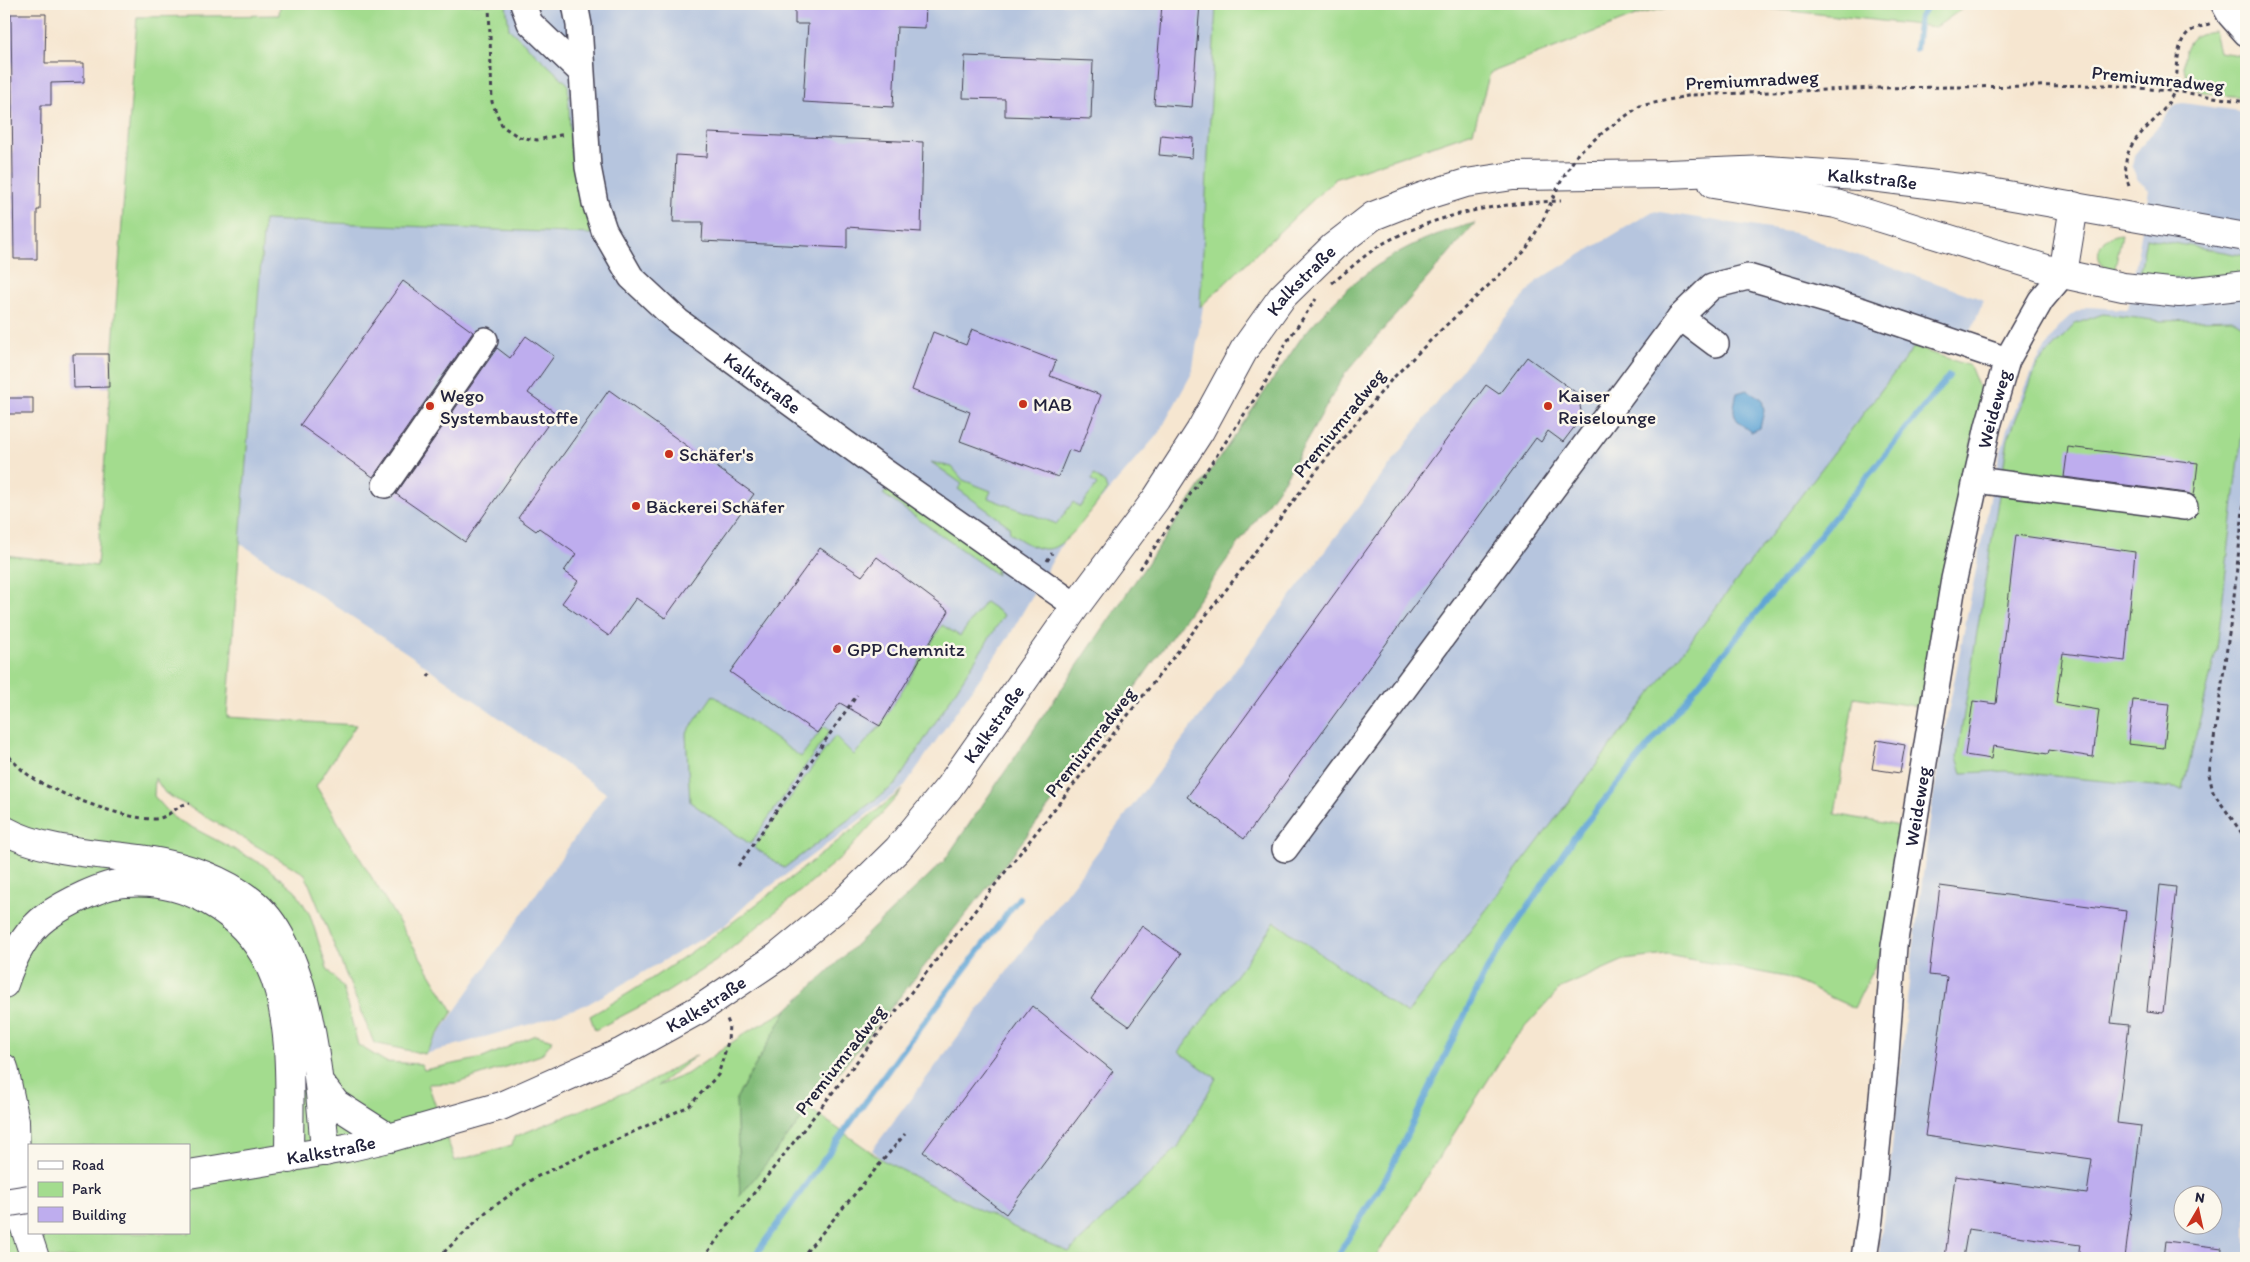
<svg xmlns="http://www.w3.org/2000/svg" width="2250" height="1262" font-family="Itim,sans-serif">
<rect width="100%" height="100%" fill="#fbf7ec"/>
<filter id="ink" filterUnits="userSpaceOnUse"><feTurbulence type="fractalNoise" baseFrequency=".02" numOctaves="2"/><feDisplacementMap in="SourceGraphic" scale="10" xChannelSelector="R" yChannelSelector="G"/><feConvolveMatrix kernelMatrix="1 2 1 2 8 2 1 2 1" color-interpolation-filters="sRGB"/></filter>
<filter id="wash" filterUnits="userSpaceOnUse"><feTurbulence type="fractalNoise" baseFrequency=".0096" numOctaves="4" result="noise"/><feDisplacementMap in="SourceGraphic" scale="20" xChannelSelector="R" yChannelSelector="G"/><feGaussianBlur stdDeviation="1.12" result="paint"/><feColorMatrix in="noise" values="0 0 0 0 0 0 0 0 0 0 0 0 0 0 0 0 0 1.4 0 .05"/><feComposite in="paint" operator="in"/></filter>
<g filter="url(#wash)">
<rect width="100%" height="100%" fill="#f6e6d0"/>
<path fill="#b6c5de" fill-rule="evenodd" d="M506,4H1216L1200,306H1203L1192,373L1159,433L1062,544L1008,638L903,788L749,902L724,926L588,1004L534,1023L425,1054L606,793L410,655L240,543L264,220L592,233L571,153L568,84L509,29Z
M2183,103L2246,112V1258H1878L1890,1167L1909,982L1932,805L1941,749L1995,473L2007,429L2036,363L2059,326L2072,314L2086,307L2128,309L2149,190L2138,180L2132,167L2134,155L2176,104ZM2182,1194H2212V1224H2182Z
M1653,211L1795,233L1984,300L1970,333L1930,318L1924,333L1904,360L1407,1015L1276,922L1180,1053L1217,1078L1178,1147L1069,1253L1035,1238L884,1161L872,1150L1465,366L1537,281Z"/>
<path fill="#a3dc8e" stroke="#627f64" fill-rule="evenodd" d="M280,4H506L509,29L568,84L571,153L592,234L264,220L227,717L356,725L316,786L453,1011L425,1054L374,1043L305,874L165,793L155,778L154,796L174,818L262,864L295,890L310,915L327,968L343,988L358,1045L386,1062L421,1064L424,1070L483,1058L535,1035L553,1040L541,1055L457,1083L428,1084L455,1161L512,1145L514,1137L648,1083L697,1055L657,1086L687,1074L747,1032L787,1010L736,1099L740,1195L810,1109L884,1161L1035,1238L1069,1252L1178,1147L1216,1078L1179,1052L1275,922L1407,1014L1914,347L1970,366L1981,393L1921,707L1854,697L1835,814L1905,827L1883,950L1854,1008L1786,977L1667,955L1624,960L1561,988L1514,1039L1375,1258H4V555L97,566L137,17L279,15ZM29,1146H189V1233H29Z
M1216,4H1688L1643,13L1490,73L1473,132L1335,179L1200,307Z
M1728,4H1969L1936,27Z
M2214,31L2219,52L2246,56V97C2234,96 2205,95 2196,89C2181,78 2180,53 2192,39C2198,33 2206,32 2214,31Z
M2122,234L2114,273C2089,264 2096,235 2122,234Z
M2146,238L2246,256V273C2210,279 2175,280 2139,278Z
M2103,314L2162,321L2232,319L2246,327V398L2217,648L2183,789L2005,771L1962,773L1957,757L2008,439L2038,364L2075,324Z
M931,462L952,467L963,480L991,491L988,498L1057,524L1073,502L1080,507L1097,485L1091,480L1094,475L1105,483L1107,490C1095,505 1067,548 1048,549C1034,550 1021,540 1010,533L1009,526L958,489L962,484Z
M890,488L995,562L997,575L883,494Z
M985,602L1004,615L896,784L784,868L754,847L835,736L854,755L880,726L942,625L960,636Z
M713,695L801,757L824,726L830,731L750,844L690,802L686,734Z
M903,790L846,853L716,961L664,994L595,1030L590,1016C702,953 801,869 903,790Z"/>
<path fill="#82bc79" stroke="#526f5a" d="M1475,223L1344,375L1285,479L1057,796L983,893L740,1196L736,1099L787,1010L944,861L1302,337C1352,277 1398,242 1475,223Z"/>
<path fill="#61a5d6" stroke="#426488" d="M1747,390L1762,399L1764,411L1760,428L1751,432C1733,419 1731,415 1737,393Z"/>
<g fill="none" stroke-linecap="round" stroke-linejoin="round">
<path stroke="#61a5d6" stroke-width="6" d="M1916,49L1920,17L1929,4
M753,1258L900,1054L1019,898
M1336,1258L1389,1172L1487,969L1572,840L1949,376"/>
</g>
<g id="blocks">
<path fill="#beadee" d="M795,4H926L925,28L897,27L893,107L803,102L808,24H795Z
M1162,4H1200L1192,107L1154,104Z
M11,14H46L45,63H84V82L51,83V105H41L40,210H37V259H14Z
M965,56L1093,61L1091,119L1005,116V99L963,98Z
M708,133L923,142L921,232L847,227V248L702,241L703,222H673L676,155L707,157Z
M1161,135L1193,138L1192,158L1159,155Z
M403,281L473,332L373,477L300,425Z
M972,329L1056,361L1050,376L1101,395L1079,453L1069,450L1058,477L960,441L970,412L912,390L933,332L966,345Z
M526,336L554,356L528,393L556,413L465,542L396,494L497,348L510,358Z
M73,354H108L109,387L74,388Z
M1527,357L1578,394L1582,417L1563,442L1548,431L1541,442L1536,438L1244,839L1187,797L1486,385L1499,394Z
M609,390L754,494L665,618L636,598L609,636L562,603L578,581L564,571L576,554L539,528L536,531L518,518Z
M8,398H33V414H8Z
M2068,447L2198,463L2194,496L2187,493L2064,477Z
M2016,535L2135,552L2125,661L2063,653L2056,703L2099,710L2093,757L2049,750L2048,754L1993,746L1991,759L1965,755L1973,701L1996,704Z
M820,548L862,576L877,557L949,611L880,726L840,703L817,733L730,672Z
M2133,700L2169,704L2164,748L2128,744Z
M1877,740L1905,745L1900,773L1872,769Z
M2160,885L2176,887L2163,1013L2147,1011Z
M1940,886L2126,911L2111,1023L2129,1025L2117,1123L2141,1126L2125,1258H2078L2080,1245L1968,1229L1963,1258H1945L1955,1176L2087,1194L2092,1159L1925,1136L1947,977L1929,975Z
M1142,926L1181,954L1129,1026L1091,999Z
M1032,1006L1113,1071L1006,1214L923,1152Z
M2166,1241L2222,1248L2221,1258H2164Z"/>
</g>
</g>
<g filter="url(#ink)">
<use href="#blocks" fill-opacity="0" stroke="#423f51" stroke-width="1"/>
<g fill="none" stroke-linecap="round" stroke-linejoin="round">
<g stroke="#423f51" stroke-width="28">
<g id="minor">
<path d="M523,4L530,23L580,71"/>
<path id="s1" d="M575,4L579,25L588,167L595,203L604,230L631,277L678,321L881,469L1076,606"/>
<path d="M2224,4L2230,15L2246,33"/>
<path d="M1680,317L1716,344"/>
<path d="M1976,480L2185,507"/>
<path d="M385,485L485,340"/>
<path d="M1285,849L1680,317L1712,286L1748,277L1863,311L2007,360"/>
<path id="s2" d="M1864,1258L1870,1219L1885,1068L1894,946L1954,579L1988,426L2007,360L2041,300L2063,274"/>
</g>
</g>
<g stroke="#423f51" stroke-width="30">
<g id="major">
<path d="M1713,184L1836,204L2063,274L2123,287L2179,293L2246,285"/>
<path d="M2063,274L2074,206"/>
<path id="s3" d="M189,1174L346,1148L389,1138L501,1106L622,1052L700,1009L777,957L844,902L898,849L949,787L1076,606L1156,499L1200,431L1244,350L1282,297L1333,247L1373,216L1424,196L1466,183L1513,176L1668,174L1767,170L1872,177L1984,191L2246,237"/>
</g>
</g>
<g stroke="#423f51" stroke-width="30">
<path id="highway" d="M4,830C45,853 101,853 147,860C185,866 221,878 251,901C310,946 320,1083 325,1152
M4,984C12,959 24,933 46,917C64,904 103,884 125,883C185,878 242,910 269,964C295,1018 289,1100 289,1159
M4,1068L15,1121L17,1203
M319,1082L336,1104L389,1138
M11,1186L35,1258"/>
</g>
<path stroke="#423f51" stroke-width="3" stroke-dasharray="4 4" stroke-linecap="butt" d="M489,4L492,102L502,126L519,137L537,140L565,134
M1878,88L2108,85L2181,92L2246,102
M2129,186C2113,136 2159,131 2174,91C2180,74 2173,45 2189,32C2195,28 2204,26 2211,23
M1332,283C1349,270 1366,253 1384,243C1439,213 1499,203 1561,201
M2246,481L2233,606L2209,774L2213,792L2246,839
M1047,561L1052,553
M1140,569L1264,385L1286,343L1316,299
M428,677L432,671
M4,750C14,763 27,776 41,783C67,797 123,818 152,819C168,820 175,805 190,803
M738,866L857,695
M438,1258L486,1212L534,1178L689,1106L718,1075L728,1042L729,1024L727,1019
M703,1258L1236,577L1316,471L1392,379L1440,331
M801,1258L905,1134"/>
<use href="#minor" stroke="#fff" stroke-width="25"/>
<use href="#major" stroke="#fff" stroke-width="28"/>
<use href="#highway" stroke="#fff" stroke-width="28"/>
<g stroke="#423f51" stroke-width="30" stroke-linecap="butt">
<path id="major-bridge" d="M4,1203L29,1199"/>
</g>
<path stroke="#423f51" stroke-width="3" stroke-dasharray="4 4" stroke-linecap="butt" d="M1440,331L1525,251L1543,220L1559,185L1578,153L1606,130L1640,106L1692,95L1878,88"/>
<use href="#major-bridge" stroke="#fff" stroke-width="28"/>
</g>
</g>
<g fill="#c8321e" stroke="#fbf7ec" stroke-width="2">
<circle cx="1023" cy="404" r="5"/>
<circle cx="430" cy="406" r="5"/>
<circle cx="1548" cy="406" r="5"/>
<circle cx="669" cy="454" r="5"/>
<circle cx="636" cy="506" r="5"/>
<circle cx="837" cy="649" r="5"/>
</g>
<g text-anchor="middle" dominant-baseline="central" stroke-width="5" stroke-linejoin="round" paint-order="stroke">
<g font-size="19" fill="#22223b" stroke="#fbf7ec">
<text transform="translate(2158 79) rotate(6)">Premiumradweg</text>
<text transform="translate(1752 80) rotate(-3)">Premiumradweg</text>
<text stroke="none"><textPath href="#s3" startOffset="2098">Kalkstraße</textPath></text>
<text stroke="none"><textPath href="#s3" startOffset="1495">Kalkstraße</textPath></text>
<text stroke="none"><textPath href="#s1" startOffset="452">Kalkstraße</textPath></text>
<text stroke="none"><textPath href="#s2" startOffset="860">Weideweg</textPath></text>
<text transform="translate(1339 423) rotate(-51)">Premiumradweg</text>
<text stroke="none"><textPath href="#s3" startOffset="954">Kalkstraße</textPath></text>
<text transform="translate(1090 742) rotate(-52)">Premiumradweg</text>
<text stroke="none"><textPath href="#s2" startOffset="455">Weideweg</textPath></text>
<text stroke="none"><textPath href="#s3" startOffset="549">Kalkstraße</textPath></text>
<text transform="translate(840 1060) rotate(-52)">Premiumradweg</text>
<text stroke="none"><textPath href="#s3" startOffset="144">Kalkstraße</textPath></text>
</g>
<g font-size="19" fill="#22223b" stroke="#fbf7ec" text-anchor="start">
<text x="440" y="395">Wego<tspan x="440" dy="22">Systembaustoffe</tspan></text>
<text x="1558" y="395">Kaiser<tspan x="1558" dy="22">Reiselounge</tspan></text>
<text x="1033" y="404">MAB</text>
<text x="679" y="454">Schäfer's</text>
<text x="646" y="506">Bäckerei Schäfer</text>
<text x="847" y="649">GPP Chemnitz</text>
</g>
</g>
<rect width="2250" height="1262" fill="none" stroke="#fbf7ec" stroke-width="20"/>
<rect x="28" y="1144" width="162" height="90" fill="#fbf7ec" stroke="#a4a2a5"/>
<rect x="38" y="1161" width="25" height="8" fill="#ffffff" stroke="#a4a2a5"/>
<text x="72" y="1170" font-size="15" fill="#22223b">Road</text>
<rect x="38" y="1182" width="25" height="15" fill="#a3dc8e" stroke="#a4a2a5"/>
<text x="72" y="1194" font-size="15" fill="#22223b">Park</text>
<rect x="38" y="1207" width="25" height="15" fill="#beadee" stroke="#a4a2a5"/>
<text x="72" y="1220" font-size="15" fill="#22223b">Building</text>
<g transform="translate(2198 1210) rotate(9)"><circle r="24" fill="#fbf7ec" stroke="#a4a2a5"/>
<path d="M0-4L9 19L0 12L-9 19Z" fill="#c8321e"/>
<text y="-8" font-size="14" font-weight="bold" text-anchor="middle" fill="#22223b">N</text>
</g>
</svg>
